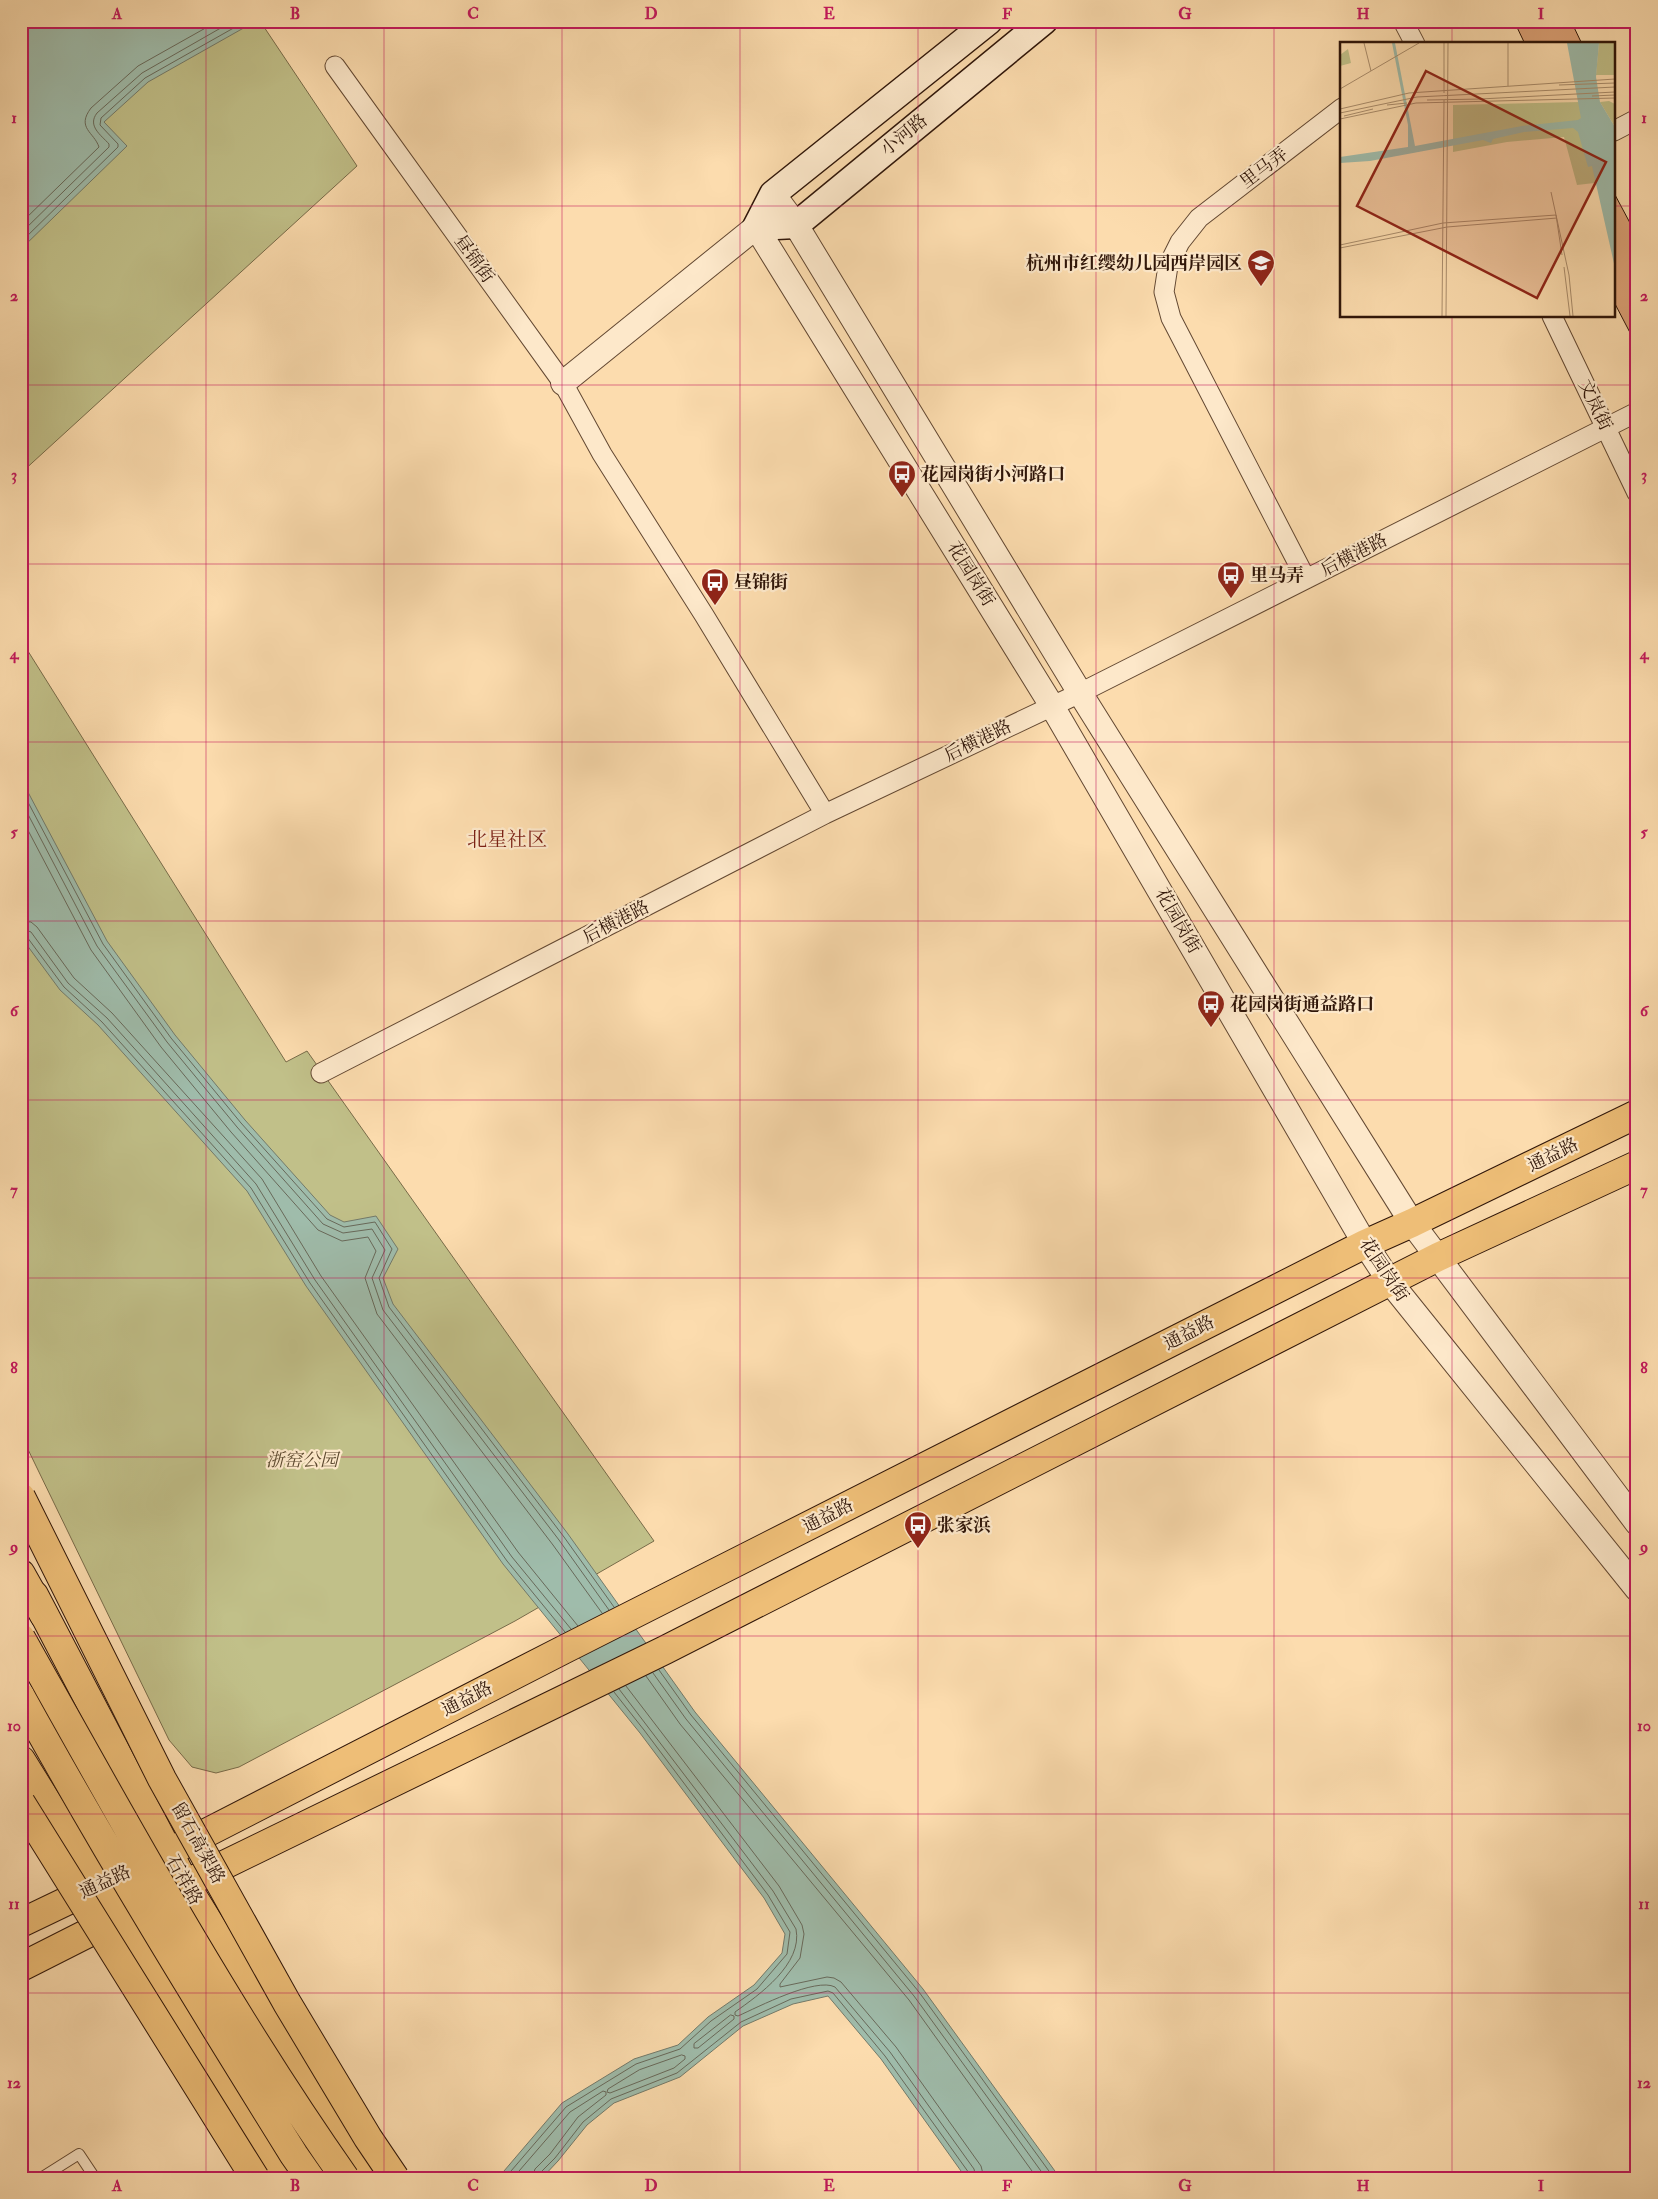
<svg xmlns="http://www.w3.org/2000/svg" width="1658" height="2199" font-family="'IM FELL Double Pica','Noto Serif SC',serif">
<rect width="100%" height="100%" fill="#fcdcae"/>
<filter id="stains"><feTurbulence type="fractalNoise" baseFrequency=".004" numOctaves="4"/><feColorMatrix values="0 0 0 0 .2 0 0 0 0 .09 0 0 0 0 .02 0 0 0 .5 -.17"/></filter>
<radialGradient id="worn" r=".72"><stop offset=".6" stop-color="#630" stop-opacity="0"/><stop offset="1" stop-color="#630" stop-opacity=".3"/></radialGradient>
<path fill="#c1c089" stroke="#786b49" d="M107,21H260L357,166L21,473V103Z
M21,640L286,1062L307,1051L654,1541L515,1621L239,1767L216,1773L192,1767L169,1740L21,1435Z"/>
<path fill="#9fbcab" stroke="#737a6a" d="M21,21H256L148,82L104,122L127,146L21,249Z
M21,779L107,941L175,1035L245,1120L330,1215L344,1222L376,1216L398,1249L383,1278L393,1304L568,1534L695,1712L923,1989L1060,2178H966L881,2059L828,1996L793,2004L743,2026L680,2077L614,2103L587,2125L558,2161L542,2178H498L562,2103L634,2059L678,2045L708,2017L754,1985L782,1953L785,1934L764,1898L640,1733L503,1564L306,1286L247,1191L98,1025L60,990L21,937Z"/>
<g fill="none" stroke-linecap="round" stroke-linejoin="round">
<path stroke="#68695a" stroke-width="1" d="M21,223L99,147C94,132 76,128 91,108L138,66L218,21
M21,233L109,147V144C101,135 87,126 97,113L142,73L233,21
M21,242L118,147V144L100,125L101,118L145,78L246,21
M21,789L103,944L171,1038L241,1123L327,1219L344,1227L375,1222L392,1249L379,1278L389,1307L564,1537L614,1607
M21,801L97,946L167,1042L237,1127L323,1224L343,1233L372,1229L385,1250L372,1278L383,1310L559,1540L609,1610
M21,817L91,950L161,1047L231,1132L318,1230L342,1241L368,1237L376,1251L365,1278L377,1314L553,1545L602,1613
M21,921L31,922L37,927L74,978L112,1013L262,1179L321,1276L518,1552L578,1626
M21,928L31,932L68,983L107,1018L256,1184L315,1280L512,1557L571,1629
M21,934L27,937L64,987L102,1022L251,1188L310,1283L507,1561L565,1632
M659,1670L691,1715L919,1992L1054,2178
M653,1673L686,1719L914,1996L1046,2178
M646,1676L680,1724L909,2000L1037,2178
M626,1686L779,1886L802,1925L804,1934L800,1958L780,1984V1987L827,1977L834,1978L841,1982L896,2047L981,2166L984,2178
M619,1689L773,1891L796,1929C803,1964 759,1995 735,2012V2015L738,2016C758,2007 816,1977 835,1987L890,2052L974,2169L976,2178
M731,2015L734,2016V2019L698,2048H694V2044Z
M682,2055L685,2056V2059L674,2068L610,2093L607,2092L608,2089L639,2070Z
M505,2178L566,2107L636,2064L680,2049L711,2021L757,1989L787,1954L790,1932L768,1895L644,1730L614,1692
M513,2178L570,2112L603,2091L606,2092V2095L578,2117L550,2154L535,2169L532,2178
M539,2178L540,2173L555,2158L583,2122L611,2099L677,2073L741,2022L791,1999L828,1991L833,1993L885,2056L969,2173L970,2178"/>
</g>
<path fill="#dca277" stroke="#301609" d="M1514,21H1571L1582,44H1525Z
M1614,193L1637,236V346L1614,302Z"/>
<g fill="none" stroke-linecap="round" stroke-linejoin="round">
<g stroke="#634832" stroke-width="12">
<path id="service" d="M41,2178L79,2154L95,2178"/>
</g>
<g stroke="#634832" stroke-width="21">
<path id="minor" d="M1403,21L1415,44
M335,66L563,383L602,454L704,615L825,814
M1614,131L1637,119
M1552,316L1637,493
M1306,579L1171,318L1164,292L1168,266L1180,242L1199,218L1342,108
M321,1073L825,814L1080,693L1637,412"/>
</g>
<g stroke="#634832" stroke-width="26">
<path id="tertiary" d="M773,194L796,225L1080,693L1412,1223L1637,1523
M563,383L756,227L1052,706L1365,1244L1390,1282L1637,1589"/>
</g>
<g stroke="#301609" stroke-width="29">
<path id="secondary" d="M756,227L796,225L1044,21
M756,227L773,194L989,21"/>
</g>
<g stroke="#301609" stroke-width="30">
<path id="primary" d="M34,1595L185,1884L309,2084L371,2178
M21,1760L244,2119L283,2178
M21,1923L169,1852L563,1650L1365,1244L1412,1223L1637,1114
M21,1967L185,1884L665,1650L1438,1257L1637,1165"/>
</g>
<g stroke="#301609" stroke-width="30">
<path id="trunk" d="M21,1574L44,1615"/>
</g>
<use href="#service" stroke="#fde8ca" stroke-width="10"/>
<use href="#minor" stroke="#fde8ca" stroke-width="19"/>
<use href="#tertiary" stroke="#fde8ca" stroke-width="24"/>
<use href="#secondary" stroke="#fde8ca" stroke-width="26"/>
<use href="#primary" stroke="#eebe77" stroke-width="28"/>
<use href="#trunk" stroke="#eebe77" stroke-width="28"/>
<g stroke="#301609" stroke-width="30" stroke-linecap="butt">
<path id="trunk-bridge" d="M21,1497L162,1779L287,2003L368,2138L395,2178
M21,1638C123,1820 225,2007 345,2178
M21,1697C107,1853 200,2004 294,2155L310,2178
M21,1803L255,2178"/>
</g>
<use href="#trunk-bridge" stroke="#eebe77" stroke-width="28"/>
</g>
<path fill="none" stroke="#c2185b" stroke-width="1" stroke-opacity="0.55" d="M206,21V2178M384,21V2178M562,21V2178M740,21V2178M918,21V2178M1096,21V2178M1274,21V2178M1452,21V44M21,206H1342M1614,206H1637M1452,316V2178M21,385H1637M21,564H1637M21,742H1637M21,921H1637M21,1100H1637M21,1278H1637M21,1457H1637M21,1636H1637M21,1814H1637M21,1993H1637"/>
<defs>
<g id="school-pin" transform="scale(1.4375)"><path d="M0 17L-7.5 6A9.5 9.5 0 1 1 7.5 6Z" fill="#8f2418" stroke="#fde8ca"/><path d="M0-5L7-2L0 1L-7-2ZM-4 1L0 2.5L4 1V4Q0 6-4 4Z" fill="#fff"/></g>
<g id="bus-pin" transform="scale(1.4375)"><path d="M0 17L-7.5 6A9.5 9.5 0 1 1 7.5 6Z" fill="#8f2418" stroke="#fde8ca"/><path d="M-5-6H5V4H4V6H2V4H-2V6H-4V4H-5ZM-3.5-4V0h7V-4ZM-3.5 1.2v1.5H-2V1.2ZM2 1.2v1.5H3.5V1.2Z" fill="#fff"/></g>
</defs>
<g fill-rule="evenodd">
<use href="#school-pin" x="1261" y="263"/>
<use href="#bus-pin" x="902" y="474"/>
<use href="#bus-pin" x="1231" y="575"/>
<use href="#bus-pin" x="715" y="582"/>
<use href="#bus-pin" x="1211" y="1004"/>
<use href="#bus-pin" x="918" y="1525"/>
</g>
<g text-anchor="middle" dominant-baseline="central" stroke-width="4.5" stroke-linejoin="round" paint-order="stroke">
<g font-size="18" fill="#301609" stroke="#fde8ca">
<text transform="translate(904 135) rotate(-39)">小河路</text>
<text transform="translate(1264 168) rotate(-37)">里马弄</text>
<text transform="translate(474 259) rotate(54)">昼锦街</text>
<text transform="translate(1595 405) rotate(64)">文岚街</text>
<text transform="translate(1354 555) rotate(-27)">后横港路</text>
<text transform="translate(971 574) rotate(58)">花园岗街</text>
<text transform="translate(978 741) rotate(-26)">后横港路</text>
<text transform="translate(1178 921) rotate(60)">花园岗街</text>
<text transform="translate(616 922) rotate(-27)">后横港路</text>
<text transform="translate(1553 1155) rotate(-26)">通益路</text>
<text transform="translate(1384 1270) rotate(56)">花园岗街</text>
<text transform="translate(1189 1333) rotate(-27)">通益路</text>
<text transform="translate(828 1516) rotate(-27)">通益路</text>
<text transform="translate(467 1699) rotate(-27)">通益路</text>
<text transform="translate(198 1843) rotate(61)">留石高架路</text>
<text transform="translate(184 1880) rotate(61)">石祥路</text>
<text transform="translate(105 1882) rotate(-25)">通益路</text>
</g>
<g font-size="18" font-weight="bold" fill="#301609" stroke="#fde8ca" text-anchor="start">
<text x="1242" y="263" text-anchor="end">杭州市红缨幼儿园西岸园区</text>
<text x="921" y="474">花园岗街小河路口</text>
<text x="1250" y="575">里马弄</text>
<text x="734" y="582">昼锦街</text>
<text x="1230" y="1004">花园岗街通益路口</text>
<text x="937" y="1525">张家浜</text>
</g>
<g font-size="18" font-style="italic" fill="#5c492f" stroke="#fde8ca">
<text x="302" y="1460">浙窑公园</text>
</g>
<g font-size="20" fill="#7a1f14" stroke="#fde8ca">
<text x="507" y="839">北星社区</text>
</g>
</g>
<g transform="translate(1340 42)">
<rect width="275" height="275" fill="#fcdcae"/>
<path d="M259,1H275V33H256ZM8,7L11,21L0,24V13ZM269,59L275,62V85L260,60ZM241,60L263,140L237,143L224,95L167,100L113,110V63Z" fill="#c1c089"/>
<path d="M52,1H55L75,104L182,84L238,78L241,76L227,1H259L256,35L260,60L275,85V226L252,124L248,125L238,90L233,86L184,90L153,97L151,101L143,98L30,119L0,121V115L68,105V83Z" fill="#9fbcab"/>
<path fill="none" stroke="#aa8d6c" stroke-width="1" d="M24,1L31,29M168,1V44M219,43L275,41M0,47L79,1M104,51V1M252,54L275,53M140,57L275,50M87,58L142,57M47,63L67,61M0,67L69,51L275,37M0,71L77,55L275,45M4,74L33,67M0,77L76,61L275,56M216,173L229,233L233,274M216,173L222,213M0,203L103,181L216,173L211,150M0,206L107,185L217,176M224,225L230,274M102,274L104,58M106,274L108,1"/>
<path fill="#8f2418" fill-opacity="0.15" stroke="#8f2418" stroke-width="2.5" d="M86,29L266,120L197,256L17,164Z"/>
<rect width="275" height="275" fill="none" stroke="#301609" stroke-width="2.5"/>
</g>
<rect width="1658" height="2199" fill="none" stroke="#fcdcae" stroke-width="55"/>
<rect x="28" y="28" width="1602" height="2144" fill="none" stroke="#c2185b" stroke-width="2"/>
<g font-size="16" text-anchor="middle" font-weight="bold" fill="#c2185b">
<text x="117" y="19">A</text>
<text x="295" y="19">B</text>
<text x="473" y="19">C</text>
<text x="651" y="19">D</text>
<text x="829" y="19">E</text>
<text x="1007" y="19">F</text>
<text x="1185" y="19">G</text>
<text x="1363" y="19">H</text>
<text x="1541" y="19">I</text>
<text x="14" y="123">1</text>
<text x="1644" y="123">1</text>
<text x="14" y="301">2</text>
<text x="1644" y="301">2</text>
<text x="14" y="480">3</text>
<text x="1644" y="480">3</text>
<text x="14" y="659">4</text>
<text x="1644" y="659">4</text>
<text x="14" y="837">5</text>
<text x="1644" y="837">5</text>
<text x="14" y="1016">6</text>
<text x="1644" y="1016">6</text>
<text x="14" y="1195">7</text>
<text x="1644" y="1195">7</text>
<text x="14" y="1373">8</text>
<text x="1644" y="1373">8</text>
<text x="14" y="1552">9</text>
<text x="1644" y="1552">9</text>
<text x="14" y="1731">10</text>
<text x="1644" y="1731">10</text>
<text x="14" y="1909">11</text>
<text x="1644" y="1909">11</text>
<text x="14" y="2088">12</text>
<text x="1644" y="2088">12</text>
<text x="117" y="2191">A</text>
<text x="295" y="2191">B</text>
<text x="473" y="2191">C</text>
<text x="651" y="2191">D</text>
<text x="829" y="2191">E</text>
<text x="1007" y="2191">F</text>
<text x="1185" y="2191">G</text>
<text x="1363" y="2191">H</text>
<text x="1541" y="2191">I</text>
</g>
<rect width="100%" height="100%" filter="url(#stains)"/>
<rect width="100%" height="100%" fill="url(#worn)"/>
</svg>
